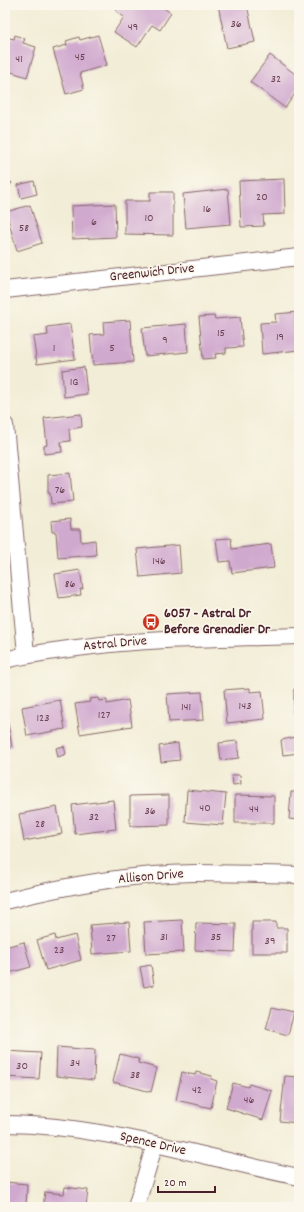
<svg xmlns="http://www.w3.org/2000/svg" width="304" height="1212" font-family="Dekko,sans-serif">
<rect width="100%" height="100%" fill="#fbf7ec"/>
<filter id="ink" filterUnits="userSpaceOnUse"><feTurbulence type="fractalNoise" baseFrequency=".025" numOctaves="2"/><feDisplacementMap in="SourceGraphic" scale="8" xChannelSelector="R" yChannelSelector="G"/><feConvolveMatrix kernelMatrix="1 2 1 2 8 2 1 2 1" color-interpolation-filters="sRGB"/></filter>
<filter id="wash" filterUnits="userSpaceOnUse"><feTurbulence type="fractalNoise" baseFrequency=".012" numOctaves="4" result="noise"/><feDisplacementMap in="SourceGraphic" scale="16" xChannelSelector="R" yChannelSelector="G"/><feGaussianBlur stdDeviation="0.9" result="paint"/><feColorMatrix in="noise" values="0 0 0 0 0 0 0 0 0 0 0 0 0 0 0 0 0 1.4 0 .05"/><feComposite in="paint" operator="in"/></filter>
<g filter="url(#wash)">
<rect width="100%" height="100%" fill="#f2edd6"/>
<g id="blocks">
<path fill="#d0a9cf" d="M120,5H159L171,13L160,30L152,25L137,47L114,32L124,17L116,11Z
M218,5H247L255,42L227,48Z
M15,35L25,39L23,43L36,47L27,77L5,70V37L14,39Z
M98,35L107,65L80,73L84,89L66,94L53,49L67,45L66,41L79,37L80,40Z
M270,55L299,77V88L285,108L250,82Z
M5,176L12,183L5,190Z
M284,179L285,214L263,215L264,226L241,227L239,181Z
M34,181L37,194L21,198L18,185Z
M228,189L231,224L186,228L183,194Z
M150,192H173V235L125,234V201H150Z
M115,204L116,237L72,239L71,206Z
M30,205L42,243L17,251L6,212Z
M299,312V350L262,354L260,323L276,322L275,314Z
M214,316L215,319L240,317L243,347L226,348V353L215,354L216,358L203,359L199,317Z
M130,320L133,362L93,365L90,335L104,334L103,322Z
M70,324L75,359L37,364L33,337L48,335L47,327Z
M186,324L188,352L145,356L142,328Z
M84,367L87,394L64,397L62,370Z
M81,414L82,427L69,429L70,441L61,442L62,452L44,454V446L47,445L44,418Z
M70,473L73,502L51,504L50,493H48V475Z
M70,519L71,529H80L81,542L95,540L96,555L58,558L56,532H52L51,521Z
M231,538L232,549L271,544L274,568L232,573L230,561L219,562L216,539Z
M179,545L181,573L140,577L137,549Z
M80,570L83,589H80L81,595L59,598L55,574Z
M250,688V692L262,691L265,719L227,723L224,690Z
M299,688V716H294V689Z
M202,692L204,720L169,722L167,694Z
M98,698L99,701L107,700V704L128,700L132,726L80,734L75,704L90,702L89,699Z
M60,700L65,729L27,736L22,707Z
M7,718L12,747L5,748V719Z
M296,737L299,753L283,755L281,740Z
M237,741L239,758L221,760L219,743Z
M178,743L180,760L161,762L159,746Z
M64,746L66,754L58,757L56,748Z
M232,775H240L241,784L233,785Z
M187,790L226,794L223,825L185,822Z
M291,792H299V820L289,819Z
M169,795V825L130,826V796Z
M235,795L274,796V823H235Z
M113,800L116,829L75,834L72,805Z
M57,807L62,834L24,841L19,814Z
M182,920L184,952L146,954L144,922Z
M129,922L131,951L92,954L90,925Z
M252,922H276V928H287V953H252Z
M196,923L236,924L235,952L195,950Z
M55,935L56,940L75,935L81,960L46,970L37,940Z
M24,942L31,967L5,974V947Z
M151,965L154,985L144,987L140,967Z
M272,1007L294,1012L288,1035L266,1029Z
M57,1047L95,1050L94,1080L56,1076Z
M5,1051L41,1053L39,1079L5,1077Z
M120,1054L139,1059L138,1063L157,1068L151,1092L113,1082Z
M182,1072L195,1075L196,1072L212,1076L211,1079L217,1081L211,1108L176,1100Z
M285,1076L299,1077V1114L297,1123L280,1121Z
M233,1083L248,1087L249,1084L272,1091L263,1120L226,1108Z
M5,1182L27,1184L26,1207H5Z
M65,1187L88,1190L86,1207H43L45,1192L64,1194Z"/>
</g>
</g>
<g filter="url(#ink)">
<use href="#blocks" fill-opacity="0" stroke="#856767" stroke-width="1"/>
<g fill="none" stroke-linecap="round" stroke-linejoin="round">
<g stroke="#856767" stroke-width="18">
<path id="street" d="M5,290L299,257
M5,425L26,654
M5,660C29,654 53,651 77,648C151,638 225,638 299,636
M5,901C67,885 131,874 195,873C230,873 264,874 299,875
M5,1124C105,1125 201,1157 299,1177
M136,1207L155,1144"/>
</g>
<use href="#street" stroke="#fff" stroke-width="16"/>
</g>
</g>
<defs>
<g id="bus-disc" transform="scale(0.9)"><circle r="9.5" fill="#c8321e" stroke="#fbf7ec"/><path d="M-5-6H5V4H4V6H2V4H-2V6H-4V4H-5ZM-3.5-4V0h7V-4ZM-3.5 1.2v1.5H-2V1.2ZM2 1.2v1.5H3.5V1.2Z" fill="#fff"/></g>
</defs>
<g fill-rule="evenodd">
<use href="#bus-disc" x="151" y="622"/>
</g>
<g text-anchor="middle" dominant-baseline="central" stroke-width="3.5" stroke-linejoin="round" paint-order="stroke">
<g font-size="12" fill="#6c4254">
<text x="236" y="24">36</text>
<text x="133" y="27">49</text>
<text x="80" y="57">45</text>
<text x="19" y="59">41</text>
<text x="276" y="79">32</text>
<text x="262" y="197">20</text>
<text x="207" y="209">16</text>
<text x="149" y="218">10</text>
<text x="94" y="222">6</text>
<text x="24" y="228">58</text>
<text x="221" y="333">15</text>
<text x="280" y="337">19</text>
<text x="165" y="340">9</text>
<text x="54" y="348">1</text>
<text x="112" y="348">5</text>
<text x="74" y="382">1G</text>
<text x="60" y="490">76</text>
<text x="159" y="561">146</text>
<text x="70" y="584">86</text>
<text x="245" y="706">143</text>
<text x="186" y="707">141</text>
<text x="104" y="715">127</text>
<text x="43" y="718">123</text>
<text x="205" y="808">40</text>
<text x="254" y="809">44</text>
<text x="150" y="811">36</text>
<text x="94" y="817">32</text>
<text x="40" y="824">28</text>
<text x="164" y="937">31</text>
<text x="216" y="937">35</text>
<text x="111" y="938">27</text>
<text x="270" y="941">39</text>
<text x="59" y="950">23</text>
<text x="75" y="1063">34</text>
<text x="22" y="1066">30</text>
<text x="135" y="1075">38</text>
<text x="197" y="1090">42</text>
<text x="249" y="1100">46</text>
</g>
<g font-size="14" fill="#4a1f2b" stroke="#fbf7ec">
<text transform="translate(152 273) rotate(-6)">Greenwich Drive</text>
<text transform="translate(115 644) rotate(-5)">Astral Drive</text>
<text transform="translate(151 877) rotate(-5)">Allison Drive</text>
<text transform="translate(153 1144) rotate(13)">Spence Drive</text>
</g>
<g font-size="14" font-weight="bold" fill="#4a1f2b" stroke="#fbf7ec" text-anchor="start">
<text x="164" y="614">6057 - Astral Dr<tspan x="164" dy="16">Before Grenadier Dr</tspan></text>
</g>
</g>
<rect width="304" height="1212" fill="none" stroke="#fbf7ec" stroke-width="20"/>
<path d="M158 1186v6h57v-6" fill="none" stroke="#4a1f2b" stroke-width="2"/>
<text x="164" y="1186" font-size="12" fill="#4a1f2b" stroke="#fbf7ec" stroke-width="3" paint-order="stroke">20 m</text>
</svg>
